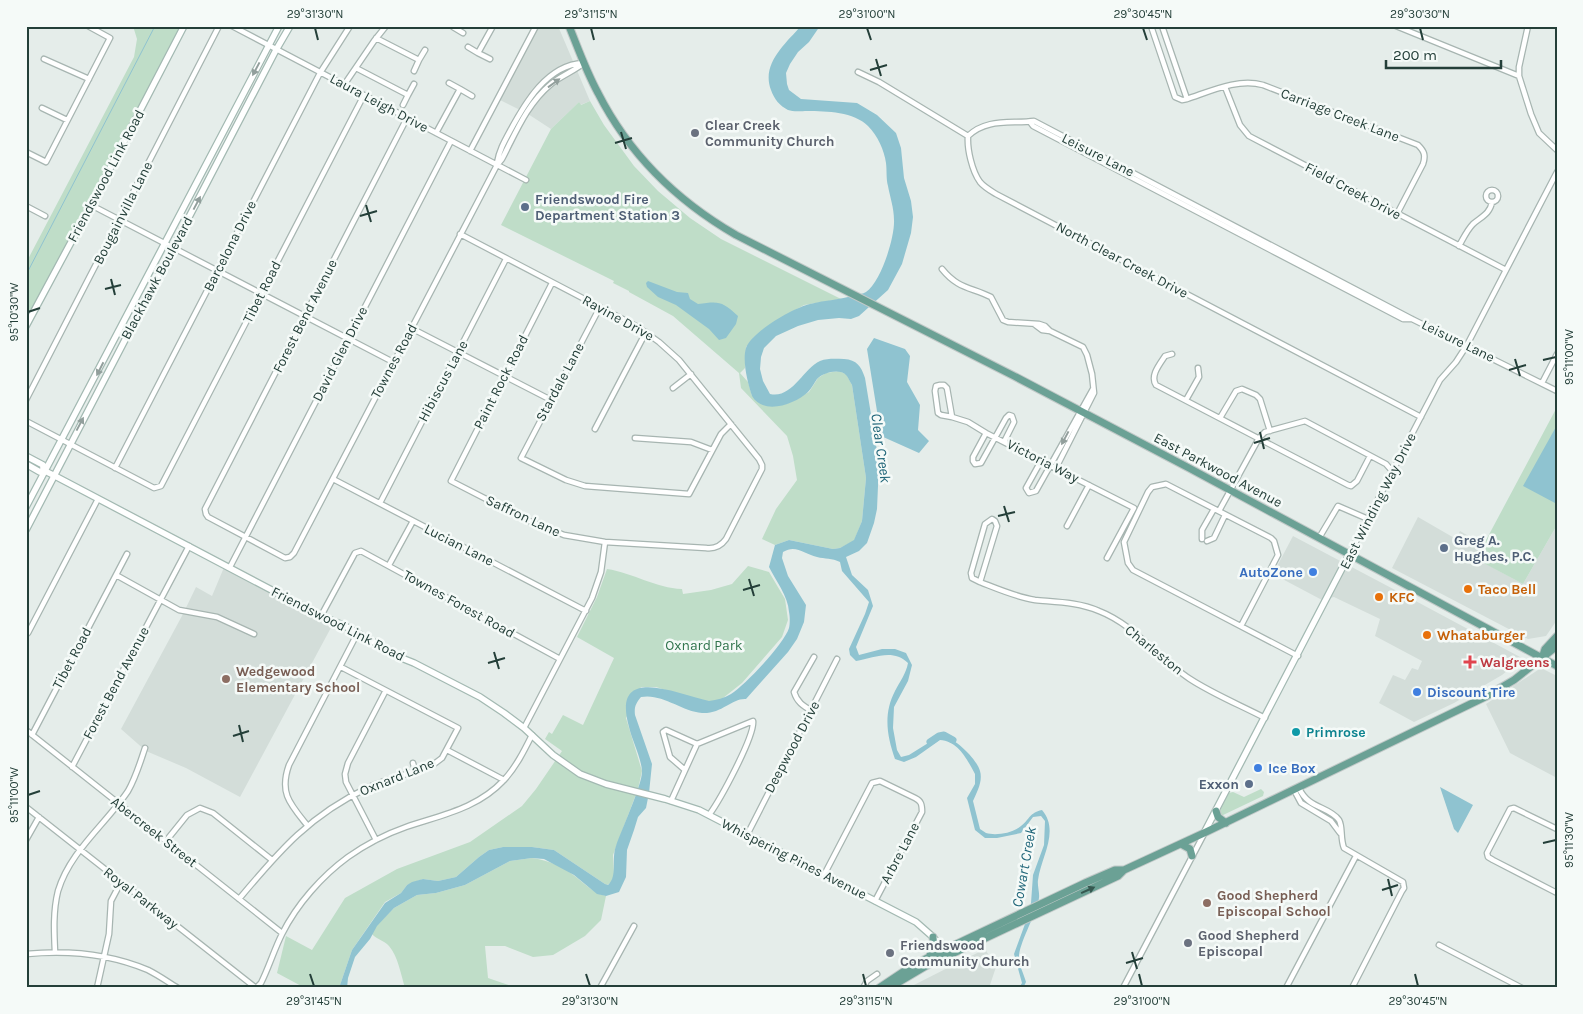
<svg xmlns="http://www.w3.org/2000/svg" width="1583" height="1014" font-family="Karla,sans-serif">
<rect width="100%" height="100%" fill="#e5edea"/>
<path fill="#d3ddd9" d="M538,26H558L590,101L580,105L579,102L551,129L528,114L500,100Z
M1418,517L1456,539L1460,531L1484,545L1477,559L1523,584L1557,525V620L1546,636L1528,639L1392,568Z
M1293,536L1397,591L1520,657L1513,666L1502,675L1454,703L1414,722L1379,703L1393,675L1405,680L1412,668L1418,670L1422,661L1375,636L1380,619L1334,597L1322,600L1273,574Z
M225,565L334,622L240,797L186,768L146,751L121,729L183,614L196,587L212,596Z
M1541,668L1557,676V778L1510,753L1486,704Z
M985,949L996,967L989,988H908Z"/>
<path fill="#bfddc8" d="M133,26H181L26,320V263L134,57L137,39Z
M590,101L604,125L634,166L658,191L690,218L721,239L841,299L804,305L768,326L754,337L746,347L745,368L740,373L748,382L752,396L786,404L809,392L818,378L826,373L839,371L846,374L852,385L866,478L862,521L854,541L840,548L833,549L789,540L775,545L762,539L776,509L797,480L793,456L787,436L741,388L739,373L673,316L629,292V291L613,283L614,281L501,225L551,129L579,102L581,105Z
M1557,407V525L1523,584L1476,559Z
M748,566L769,572L785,599L788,620L782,637L742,683L718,702L700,701L656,687H641L626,718L642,771L638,789L613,855L614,874L612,882L607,885L605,884L554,850L532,847H503L489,850L479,857L456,877L438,881L423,879L407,885L401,893L385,902L352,950L339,988H305L277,973L286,936L312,950L345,898L397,869L470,842L522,806L536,789L562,751L545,739L549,732L552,734L563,715L583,725L614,658L577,637L597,597L607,569C633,573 656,588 682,589L683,594L711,590L732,584Z
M1261,789L1264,792L1263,796L1221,816L1219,812L1229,793L1233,792L1244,797Z
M532,858C548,860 564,867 576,877C586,885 594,893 606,896L601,920L585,936L553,955L533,957L505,946H485L488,978L517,988H405C401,975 398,956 389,946C384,940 377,940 372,934L376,926L394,908L417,895L436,893L465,885L510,861Z"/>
<path fill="#8fc3d0" d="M801,26H820L809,42L798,52L790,64L786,73L787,84L789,90L801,99L857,103L877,115L896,133L901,148L904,178L911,201L913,217L911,233L902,264L888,290L859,316L851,319L839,318L818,320L798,326L776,336L764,348L761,357L760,369L763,381L770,394C792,399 803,369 820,361C828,358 836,359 844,359C857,360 861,366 865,378L879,463L877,509L874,523L867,543L859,551L846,557L852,575L868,590L873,606L856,647L859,655L882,649H895L906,653L912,665L908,681L894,707L893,728L897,750L901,757L909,755L941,735C954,737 977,759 980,771C983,781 977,792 973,801L980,829C982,830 984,832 986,833C996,836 1013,833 1021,826C1030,819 1029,813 1042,810C1060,831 1041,857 1038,880C1037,887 1041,895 1038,902C1035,916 1019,944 1019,957C1019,965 1024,975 1026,982L1023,988H1019L1022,983L1014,954L1025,924L1031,903L1033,875L1044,845L1045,821L1041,816L1033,817L1021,833L997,838H985L975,830L967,798L975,784V774C967,759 958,741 940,740L916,757L904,762L895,759C887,736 883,714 895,691C900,681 906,674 908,663C893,648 874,658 856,661L850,655L849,649L865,614L869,602L842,571L840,562C832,558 825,559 817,557C804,554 796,544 783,552L782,558L788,576L806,605L804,622L797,639L788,652L746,699C732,698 722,714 702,713C681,711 662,693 641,697C636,703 634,707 635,715L652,764L649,793L646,808L638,817L634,830L627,850L626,877L619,892L606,896L597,894L574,875L544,859L532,858L510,861L465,885L436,893L417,895L394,908L377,926L370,939L355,957L348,978L347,988H339L352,950L385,903L401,893L407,885L412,882L423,879L438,881L456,877L479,857L489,850L503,847H532L554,850L605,884L608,885C618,876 611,859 616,846C621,831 643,783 642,771C641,757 632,740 629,727C611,663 676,694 709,701C717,700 724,698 731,694C745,685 784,644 789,628C790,624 790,616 789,612C788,596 776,581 769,567L775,545L789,540L833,549L840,548L854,540L862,521L866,478L852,385C850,382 848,377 846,375C839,368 823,373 817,379C814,383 812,388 808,392C795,404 764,416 752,396C748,384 742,361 746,348C751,332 795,307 810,304C826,300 839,300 855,295C858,294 863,294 866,292C881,282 895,237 894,220C894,208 890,197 888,186C886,179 887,171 886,163C884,150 878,136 868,126C854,112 827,111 807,111C802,111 793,112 788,110C780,106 774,99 771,90C761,64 785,44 801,26Z
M648,281L677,292L688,293L690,299L698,304C719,301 722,301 738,316L736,324L726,338L719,340L709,329L676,305L658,297L647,287L646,283Z
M874,338L905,349L910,356L907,382L920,405L918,430L929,441L919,453L881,436L867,349Z
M1557,425V499L1555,503L1523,486Z
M1440,787L1473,805L1458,833L1454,829Z"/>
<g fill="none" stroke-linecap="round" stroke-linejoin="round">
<path stroke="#8fc3d0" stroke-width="1" d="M26,275L155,26"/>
<path stroke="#8fc3d0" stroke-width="7" d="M930,742L939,736L944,735L953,740"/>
<g stroke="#a7b5b1" stroke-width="7">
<path id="street" d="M232,26L526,180
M1151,26L1175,97L1182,100L1187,99C1211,91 1238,78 1263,85L1418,145C1424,151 1426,155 1423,164L1397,214
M1162,26L1187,99
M1396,26L1519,76
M1528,26L1519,67V76L1531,114L1539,133L1557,150
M453,27L463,33
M376,38L419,60L414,71
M468,47L478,53L493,26
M478,53L490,59
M44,59L89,79
M419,60L425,50
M356,68L408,95L403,105
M858,72L879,82L968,136C967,149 972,171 980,182C984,187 991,191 996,194L1421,417
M449,83L460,89
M344,85L374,41L386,26
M1225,87L1240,125L1249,136L1506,270
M408,95L414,84
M42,108L67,120
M407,118L205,509L206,514L208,517L285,558L290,557L294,553L497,165L502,159C516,132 527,104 551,84C561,76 574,71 584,63
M1030,122L1033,126L1403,319H1412
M436,133L460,89L472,96
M968,136C987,118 1010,124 1034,121L1412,319L1557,391
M470,151L536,26
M26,152L46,162L110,38L88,26
M497,163C499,151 504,142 510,131C525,103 547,65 583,63
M1486 196a6 6 0 1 1 12 0a6 6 0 1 1-12 0Z
M91,205L393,362
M26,206L45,216
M460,234L638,327L659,342L679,360L759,459L762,465V469L726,539C721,546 714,549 706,548L605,542L564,535L527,520L451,481L552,283
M1459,246C1463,239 1467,230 1473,224C1481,217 1490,214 1492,202
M942,269C958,289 971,287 991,297L1003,320L1008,322L1039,324L1045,326L1050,331L1083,347L1087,355L1092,374L1094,393L1056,468
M600,307L521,458L566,480L585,486L689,494L721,434L731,424
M1034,324L1042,330L1050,331
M411,328L551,400
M1172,354L1165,356C1159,365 1150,376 1156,385L1348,485L1351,486L1357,481L1370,456
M1542,383L1557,354
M940,385H944L947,388L952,417L941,415L938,413L935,391L936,386Z
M673,388L691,374
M26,400L219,26
M1186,400L1199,377L1198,368
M952,417L968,422L986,433L1134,508L1107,558
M1220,418L1236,391L1242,389L1256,395L1260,399L1270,431
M26,421L154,488L161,486L364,95
M595,429L646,332
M986,433L973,457V461L975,464L981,463L1006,418L1009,415L1012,416L1014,422L1004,442
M635,438L691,442L712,450
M1041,461L1026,488L1029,493L1036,491L1093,389
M115,468L320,73L350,26
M333,479L586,611
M380,503L506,259
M1219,511L1259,438L1265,432L1305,421L1386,464L1393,472
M992,519L995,521L997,526L980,582L972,578L971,573L985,524Z
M1067,526L1089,485
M1319,538L1338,506L1368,519
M1202,539V530L1214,509
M1207,541L1214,538L1225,515
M1349,555L1440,380L1456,362L1467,345L1557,172
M389,565L413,521
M230,567L451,141
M116,575L179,610L217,617L254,634
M980,582C998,589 1016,597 1035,600C1056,602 1078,602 1099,611C1135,625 1158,658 1190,679C1213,694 1240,705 1265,718
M321,616L355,553L361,551L560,659
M1241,626L1278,555L1274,541L1271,538L1166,484L1152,487L1148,492L1124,542L1128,563L1133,570C1188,599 1243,627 1298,656
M26,632L28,633L98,499
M812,711C803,706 797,702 794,692L814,657
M524,728L592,598L601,572L605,542
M26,730L282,933
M32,735L127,554
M447,750L504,780
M413,763L415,771
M72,767L189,546
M685,770L670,757L663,732L666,730L697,744
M1299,788C1308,809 1329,806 1339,820C1343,827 1340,838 1344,848L1403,882L1404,888L1402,891L1352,988
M1294,790L1301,803L1331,821L1340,833
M671,801L697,744L753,721C755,736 720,800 709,815
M26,807L256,988
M307,825C290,804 279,793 289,765L357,634
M1557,829L1514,808L1510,809L1487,853L1488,857L1493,860L1557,893
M747,835L837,659
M26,840L39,817
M376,840L346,782L345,774L348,763L385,692
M166,841L187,815L200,808L213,813L272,860
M824,875L872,783L880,781L915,798C921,801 922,804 922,812L875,901
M239,899C280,850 310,815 369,787C390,777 413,774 434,764L442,758L458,728L341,667
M1439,945L1522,988
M55,952C54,932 53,911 58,891C70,851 106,824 128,791C136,777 140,763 145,748
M26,954C67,950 110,954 148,970C158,975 168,982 178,988
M97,988L109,934L111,901L121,882
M256,988L261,983C269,967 274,950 282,934C297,904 322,876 348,857C365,845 386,834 406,827C441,815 477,809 504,780C516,767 524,751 532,735
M600,988L634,926
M863,988L867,981L877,974
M1123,988L1204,834
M1286,988L1356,856"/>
</g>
<g stroke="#a3b9b2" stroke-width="8">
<path id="secondary" d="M26,326L91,205L184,26
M26,456L43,465V470L45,471
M26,464L40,472L43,470L55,476L321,616L345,626L404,659L414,663L480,697L504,713L524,728L553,755L580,774L606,784L665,799L699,810L916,922L933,937L946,953
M26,507L279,26
M26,530L276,50L290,26
M1204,833L1349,555"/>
</g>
<g stroke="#c2c9c8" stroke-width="9">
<path id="primary" d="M569,26C578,48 586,71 598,93C629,154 677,201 736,235L1014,376L1189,468L1557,666
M1542,658L1545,649L1557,636
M1216,811L1218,817L1226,823
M1181,844L1190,849L1192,856
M930,955L934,949L933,937
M879,988L915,964L967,939L1085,883L1115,870H1124L1204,833L1485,697L1514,680L1557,646
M889,988L926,966L1118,876L1124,870"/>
</g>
<use href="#street" stroke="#fff" stroke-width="4.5"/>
<use href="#secondary" stroke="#fff" stroke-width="5.5"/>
<use href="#primary" stroke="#6ba195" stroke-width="7"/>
</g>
<defs><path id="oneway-solid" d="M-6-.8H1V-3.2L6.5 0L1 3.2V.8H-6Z" transform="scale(1.25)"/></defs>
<g fill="#929f9c">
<use href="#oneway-solid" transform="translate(256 69) rotate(118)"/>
<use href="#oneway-solid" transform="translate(554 83) rotate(-36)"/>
<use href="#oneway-solid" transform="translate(197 203) rotate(-62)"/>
<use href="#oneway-solid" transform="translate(100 369) rotate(117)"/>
<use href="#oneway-solid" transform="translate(80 424) rotate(-62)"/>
<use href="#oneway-solid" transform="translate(1065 438) rotate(118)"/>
</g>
<use fill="#365850" href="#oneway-solid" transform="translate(1088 890) rotate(-24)"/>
<path fill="none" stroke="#243f39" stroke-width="2" d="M315,28L318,40M591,28L594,40M867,28L871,40M1143,28L1147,40M1420,28L1423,40M876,59L881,76M870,70L887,65M621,132L626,149M615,143L632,138M366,205L371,222M360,216L377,211M111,279L115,295M105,289L121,285M28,312L40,308M1515,359L1520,376M1543,360L1556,357M1509,370L1526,365M1260,432L1264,449M1254,443L1270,438M1004,506L1009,522M998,516L1015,512M749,579L754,596M743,590L760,585M494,652L499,669M488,663L505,658M239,725L243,742M233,736L249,731M28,795L40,791M1543,843L1556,840M1388,879L1392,896M1382,890L1398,885M1132,952L1137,969M1126,963L1143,958M310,974L314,986M586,974L590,986M863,974L866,986M1139,974L1142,986M1415,974L1418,986"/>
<g fill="#6b7280" stroke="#f5faf8" stroke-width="2">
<circle cx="695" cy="133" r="5"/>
<circle cx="1188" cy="943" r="5"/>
<circle cx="890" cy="953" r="5"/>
</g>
<g fill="#5c6f8a" stroke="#f5faf8" stroke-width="2">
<circle cx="525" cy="207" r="5"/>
<circle cx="1444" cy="548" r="5"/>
<circle cx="1249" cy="784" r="5"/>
</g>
<g fill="#3f7fe0" stroke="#f5faf8" stroke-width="2">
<circle cx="1313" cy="572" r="5"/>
<circle cx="1417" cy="692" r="5"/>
<circle cx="1258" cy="768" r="5"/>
</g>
<g fill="#e8710a" stroke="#f5faf8" stroke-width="2">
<circle cx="1468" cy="589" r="5"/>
<circle cx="1379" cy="597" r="5"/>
<circle cx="1427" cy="635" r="5"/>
</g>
<path fill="#e0444e" stroke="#f5faf8" stroke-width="2" d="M1467.5 654.5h5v5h5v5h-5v5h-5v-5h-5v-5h5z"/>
<g fill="#8d6e63" stroke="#f5faf8" stroke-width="2">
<circle cx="226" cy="679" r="5"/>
<circle cx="1207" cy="903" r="5"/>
</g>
<circle fill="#0f9aa8" stroke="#f5faf8" stroke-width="2" cx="1296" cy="732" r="5"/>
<g text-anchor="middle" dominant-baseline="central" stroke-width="5" stroke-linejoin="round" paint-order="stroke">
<g font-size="14" fill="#243f39" stroke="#f5faf8">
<text transform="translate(379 103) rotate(28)">Laura Leigh Drive</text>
<text transform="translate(1340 115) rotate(21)">Carriage Creek Lane</text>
<text transform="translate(1098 155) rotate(27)">Leisure Lane</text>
<text transform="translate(106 176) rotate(-62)">Friendswood Link Road</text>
<text transform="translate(1353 191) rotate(28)">Field Creek Drive</text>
<text transform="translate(123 213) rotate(-63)">Bougainvilla Lane</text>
<text transform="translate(230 246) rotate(-63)">Barcelona Drive</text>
<text transform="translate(1122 260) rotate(28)">North Clear Creek Drive</text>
<text transform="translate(157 278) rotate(-62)">Blackhawk Boulevard</text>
<text transform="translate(262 292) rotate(-63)">Tibet Road</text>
<text transform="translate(305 316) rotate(-63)">Forest Bend Avenue</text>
<text transform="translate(618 318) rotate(29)">Ravine Drive</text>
<text transform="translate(1458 341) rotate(26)">Leisure Lane</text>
<text transform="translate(340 354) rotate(-63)">David Glen Drive</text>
<text transform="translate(394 361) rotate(-62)">Townes Road</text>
<text transform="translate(443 381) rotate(-62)">Hibiscus Lane</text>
<text transform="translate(501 382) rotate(-63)">Paint Rock Road</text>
<text transform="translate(560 382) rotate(-62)">Stardale Lane</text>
<text transform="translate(1043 461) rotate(27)">Victoria Way</text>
<text transform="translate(1218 470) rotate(28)">East Parkwood Avenue</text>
<text transform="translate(1378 501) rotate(-63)">East Winding Way Drive</text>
<text transform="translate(523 516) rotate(25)">Saffron Lane</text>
<text transform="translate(459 545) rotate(27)">Lucian Lane</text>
<text transform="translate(459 604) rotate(29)">Townes Forest Road</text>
<text transform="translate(338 624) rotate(27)">Friendswood Link Road</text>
<text transform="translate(1154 650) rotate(39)">Charleston</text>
<text transform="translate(72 658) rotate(-62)">Tibet Road</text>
<text transform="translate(116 683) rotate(-62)">Forest Bend Avenue</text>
<text transform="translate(792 747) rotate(-62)">Deepwood Drive</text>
<text transform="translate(397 777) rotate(-22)">Oxnard Lane</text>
<text transform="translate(154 832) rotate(38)">Abercreek Street</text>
<text transform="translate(900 853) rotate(-62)">Arbre Lane</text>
<text transform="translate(794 859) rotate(27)">Whispering Pines Avenue</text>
<text transform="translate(141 898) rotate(38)">Royal Parkway</text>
</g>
<g font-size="14" font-weight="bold" fill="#5b616d" stroke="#f5faf8" text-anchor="start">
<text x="705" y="125">Clear Creek<tspan x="705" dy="16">Community Church</tspan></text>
<text x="1198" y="935">Good Shepherd<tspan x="1198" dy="16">Episcopal</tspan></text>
<text x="900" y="945">Friendswood<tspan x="900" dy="16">Community Church</tspan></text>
</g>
<g font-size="14" font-weight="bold" fill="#4e5e75" stroke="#f5faf8" text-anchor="start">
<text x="535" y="199">Friendswood Fire<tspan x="535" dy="16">Department Station 3</tspan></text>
<text x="1454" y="540">Greg A.<tspan x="1454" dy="16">Hughes, P.C.</tspan></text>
<text x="1239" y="784" text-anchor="end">Exxon</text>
</g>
<g font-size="14" font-weight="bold" fill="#366cbe" stroke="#f5faf8" text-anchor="start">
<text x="1303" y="572" text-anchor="end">AutoZone</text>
<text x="1427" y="692">Discount Tire</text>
<text x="1268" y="768">Ice Box</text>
</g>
<g font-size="14" font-weight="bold" fill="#c56008" stroke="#f5faf8" text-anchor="start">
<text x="1478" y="589">Taco Bell</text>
<text x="1389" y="597">KFC</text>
<text x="1437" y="635">Whataburger</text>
</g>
<g font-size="14" fill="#30744d" stroke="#f5faf8">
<text x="704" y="645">Oxnard Park</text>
</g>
<g font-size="14" font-weight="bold" fill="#be3a42" stroke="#f5faf8" text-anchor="start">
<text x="1480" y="662">Walgreens</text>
</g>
<g font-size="14" font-weight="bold" fill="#785e54" stroke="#f5faf8" text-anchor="start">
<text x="236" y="671">Wedgewood<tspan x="236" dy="16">Elementary School</tspan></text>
<text x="1217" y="895">Good Shepherd<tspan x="1217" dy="16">Episcopal School</tspan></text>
</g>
<g font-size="14" font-weight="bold" fill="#0d838f" stroke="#f5faf8" text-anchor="start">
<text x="1306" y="732">Primrose</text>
</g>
<g font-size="15" font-style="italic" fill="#206679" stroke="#f5faf8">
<text transform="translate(881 448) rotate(82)">Clear Creek</text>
<text transform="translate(1024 867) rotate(-80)">Cowart Creek</text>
</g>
</g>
<rect width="1583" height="1014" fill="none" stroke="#f5faf8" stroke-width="55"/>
<path d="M1386 60v8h115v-8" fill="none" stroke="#243f39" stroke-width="2.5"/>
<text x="1393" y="60" font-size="15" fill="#243f39" stroke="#f5faf8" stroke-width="4" paint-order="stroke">200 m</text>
<rect x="28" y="28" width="1528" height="958" fill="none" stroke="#243f39" stroke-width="2"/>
<g font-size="12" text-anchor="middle" fill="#243f39">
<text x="315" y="18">29°31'30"N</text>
<text x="591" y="18">29°31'15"N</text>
<text x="867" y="18">29°31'00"N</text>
<text x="1143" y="18">29°30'45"N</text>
<text x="1420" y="18">29°30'30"N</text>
<text transform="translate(14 312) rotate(-90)" y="4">95°10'30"W</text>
<text transform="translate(1569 357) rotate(-90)" y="4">95°11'00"W</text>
<text transform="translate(14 795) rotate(-90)" y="4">95°11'00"W</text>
<text transform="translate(1569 840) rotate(-90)" y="4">95°11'30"W</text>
<text x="314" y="1005">29°31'45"N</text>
<text x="590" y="1005">29°31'30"N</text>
<text x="866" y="1005">29°31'15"N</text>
<text x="1142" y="1005">29°31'00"N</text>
<text x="1418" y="1005">29°30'45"N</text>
</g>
</svg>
